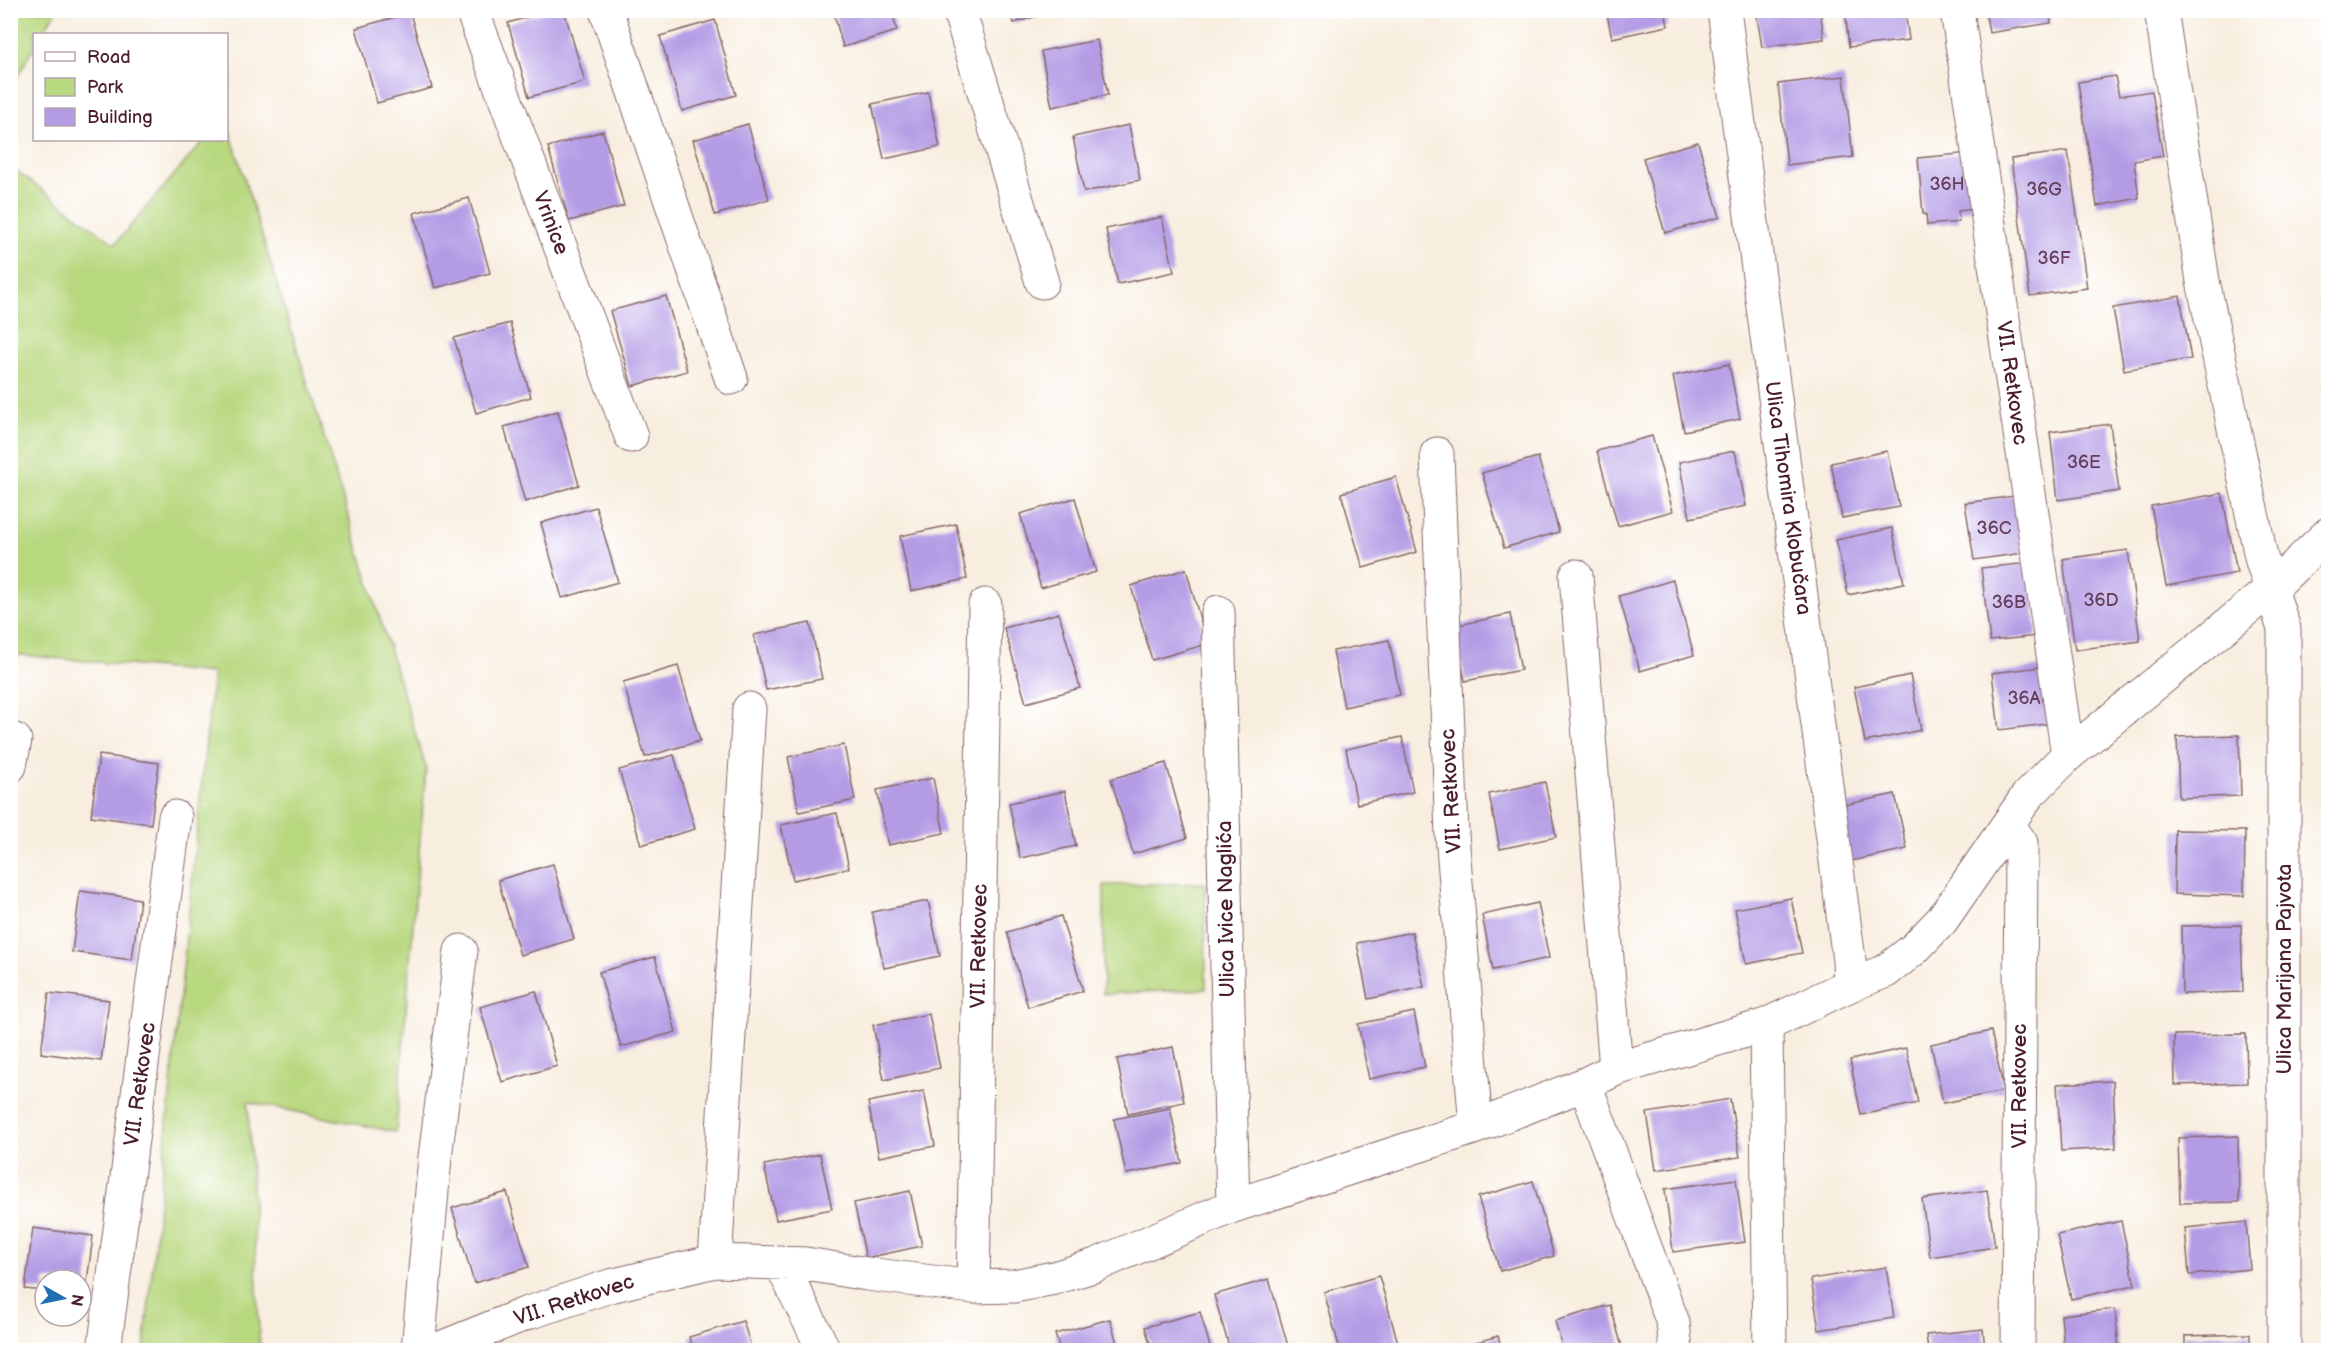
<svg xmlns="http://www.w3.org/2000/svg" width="2339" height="1361" font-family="'Balsamiq Sans',sans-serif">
<rect width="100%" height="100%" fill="#fff"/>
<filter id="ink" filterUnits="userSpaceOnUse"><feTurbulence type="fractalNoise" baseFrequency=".0167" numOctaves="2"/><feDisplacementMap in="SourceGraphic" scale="12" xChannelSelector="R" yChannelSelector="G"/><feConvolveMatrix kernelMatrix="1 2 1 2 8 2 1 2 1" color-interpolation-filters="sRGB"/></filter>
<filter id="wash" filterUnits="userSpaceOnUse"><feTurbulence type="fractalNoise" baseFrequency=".008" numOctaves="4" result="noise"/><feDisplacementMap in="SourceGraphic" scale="24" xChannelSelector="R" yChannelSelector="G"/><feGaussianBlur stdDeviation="1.35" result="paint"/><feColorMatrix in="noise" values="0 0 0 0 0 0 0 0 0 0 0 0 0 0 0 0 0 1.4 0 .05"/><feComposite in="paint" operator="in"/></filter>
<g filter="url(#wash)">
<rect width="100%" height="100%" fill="#f8eedf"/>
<path fill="#b8d87f" stroke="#817c55" stroke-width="1.5" d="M11,10L56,11L42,34H34V47L11,88Z
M227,122L426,768L396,1132L248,1102L260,1350H144L213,673L11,654V167L115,244L204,140H226Z
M1205,883L1206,989L1103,994L1104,885Z"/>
<g id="blocks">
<path fill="#b49ce5" d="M551,10H564L585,82L529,97L508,23Z
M833,10H892L897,31L843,47Z
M1010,10H1055V11L1014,23Z
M1606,10H1665L1668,26L1612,38Z
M1756,10H1820L1824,39L1762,47Z
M1845,10H1905L1909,40L1849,47Z
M1985,10H2049L2051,23L1989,33Z
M410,13L432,88L377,103L356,28Z
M715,20L736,95L682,111L660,36Z
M1097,40L1108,95L1052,107L1041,51Z
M1844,76L1853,157L1787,165L1778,84Z
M2115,76L2119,96L2152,91L2163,156L2134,161L2139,198L2097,206L2078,82Z
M928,92L940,147L884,159L872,104Z
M748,124L769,199L715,215L693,140Z
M1129,125L1140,180L1084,192L1073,137Z
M603,131L624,206L569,221L548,147Z
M1698,142L1720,217L1665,233L1643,158Z
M2068,151L2087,288L2030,296L2011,159Z
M1970,153L1975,209L1958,211L1959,222L1927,225L1926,214H1923L1918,158Z
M469,198L490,273L435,288L414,213Z
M1162,217L1174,272L1118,284L1106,229Z
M666,296L687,371L632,386L610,311Z
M2180,296L2191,359L2124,370L2113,308Z
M510,323L531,397L476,413L454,338Z
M1729,364L1740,419L1684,431L1673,376Z
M558,411L579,485L525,502L504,427Z
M2110,424L2119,491L2058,500L2050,432Z
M1652,436L1673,511L1618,526L1597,451Z
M1735,451L1746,506L1690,518L1679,462Z
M1887,451L1899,507L1842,518L1831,463Z
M1538,457L1559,532L1504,548L1482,473Z
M1396,477L1417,552L1363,568L1341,493Z
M2222,493L2237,573L2166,586L2151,506Z
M2014,496L2023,553L1974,560L1965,503Z
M1075,498L1096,572L1041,588L1020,514Z
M596,507L618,582L562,598L541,523Z
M956,524L967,579L911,591L900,536Z
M1892,528L1904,583L1848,595L1836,540Z
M2128,550L2140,641L2075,650L2063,559Z
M2029,563L2037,636L1990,641L1981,568Z
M1186,569L1207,644L1152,660L1131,586Z
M1673,580L1694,655L1640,671L1619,596Z
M1059,613L1080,688L1026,703L1004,628Z
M1510,614L1521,670L1465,681L1454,626Z
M810,623L822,679L766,690L754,635Z
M1389,640L1400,695L1344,707L1333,651Z
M678,666L700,741L645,757L623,682Z
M2050,666L2056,723L1999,730L1992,673Z
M1910,675L1921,730L1865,742L1854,687Z
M2239,735L2241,796L2179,798L2177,737Z
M1402,737L1413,792L1357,804L1346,749Z
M844,745L855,800L799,812L788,757Z
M99,755L159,763L151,824L91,816Z
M674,755L695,829L641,845L619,770Z
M1166,763L1187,838L1133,854L1111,779Z
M933,778L944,833L888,845L877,790Z
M1545,782L1556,837L1500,849L1489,794Z
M1065,791L1076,846L1020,858L1009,803Z
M1895,794L1907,849L1851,861L1839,806Z
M837,813L849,868L793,880L781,825Z
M2175,830L2245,831L2244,896L2174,894Z
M553,864L574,939L520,955L498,880Z
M80,891L140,899L132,960L72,952Z
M1791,898L1802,953L1746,964L1735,909Z
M928,901L940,956L884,968L872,912Z
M1538,903L1549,958L1493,970L1482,915Z
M1061,916L1083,991L1028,1007L1007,932Z
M2241,925L2243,992L2182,994L2181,926Z
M1412,932L1424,987L1368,999L1357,943Z
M655,957L676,1032L621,1047L599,972Z
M536,991L557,1066L502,1082L480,1007Z
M49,993L109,1000L101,1061L41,1053Z
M1414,1012L1425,1067L1369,1079L1358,1024Z
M929,1014L940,1068L884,1080L873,1025Z
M1991,1031L2004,1091L1943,1103L1931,1044Z
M2246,1034L2247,1083L2175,1085L2174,1035Z
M1173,1047L1184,1102L1128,1114L1117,1059Z
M1906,1048L1918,1103L1861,1115L1850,1060Z
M2113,1081L2116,1148L2061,1151L2057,1084Z
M924,1091L935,1146L879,1157L868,1102Z
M1730,1099L1740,1157L1656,1170L1647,1113Z
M1170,1108L1182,1163L1126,1174L1114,1119Z
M2238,1136L2239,1202L2180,1203L2178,1138Z
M820,1154L832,1209L776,1220L764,1165Z
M1736,1179L1745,1242L1673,1252L1665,1189Z
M1533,1181L1554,1256L1500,1271L1478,1197Z
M1987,1190L1995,1247L1930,1257L1922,1199Z
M910,1191L922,1246L866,1258L854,1203Z
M507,1192L529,1267L474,1283L452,1208Z
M2121,1221L2135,1285L2071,1299L2057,1235Z
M2246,1222L2250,1269L2189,1275L2185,1228Z
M33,1228L93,1236L85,1297L81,1296V1280H45V1291L25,1289Z
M1886,1267L1894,1318L1819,1330L1811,1279Z
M2325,1270H2328V1340H2324Z
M1379,1276L1400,1350H1340L1324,1292Z
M1269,1279L1289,1350H1230L1214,1295Z
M1610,1305L1623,1350H1563L1555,1321Z
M2115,1309L2119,1350H2064L2061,1315Z
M1200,1312L1211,1350H1152L1145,1327Z
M1110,1319L1119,1350H1060L1055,1334Z
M743,1321L752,1350H693L689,1337Z
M1983,1329L1985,1350H1928L1926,1335Z
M2250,1334V1350H2185V1336Z
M1498,1336L1502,1350H1450Z"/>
</g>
</g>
<g filter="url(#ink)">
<use href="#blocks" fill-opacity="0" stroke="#87676a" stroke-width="1.5"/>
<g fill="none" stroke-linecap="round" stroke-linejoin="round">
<g stroke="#87676a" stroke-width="35">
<path id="minor" d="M472,10L631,436
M606,10L731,378
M959,10L1042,282
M1724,10L1849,960L1850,985
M1957,10L2068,755
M2161,10L2203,281L2262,561L2284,629V1350
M1437,454L1452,834L1476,1127
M1576,576L1616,1069
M1218,612L1233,1206
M10,766L15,740
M2008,825L2021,843L2018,1350
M1766,1025L1770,1350
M1585,1084L1673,1323L1676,1350
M715,1261L749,709
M780,1262L824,1350
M973,1287L985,605
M104,1350L175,817
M418,1350L435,1157L461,951
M436,1350L525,1314L610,1286L715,1261L806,1264L867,1274L973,1287L1014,1286L1054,1278L1096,1265L1233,1206L1476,1127L1585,1084L1616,1069L1766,1025L1850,985L1886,971L1914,949L1942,920L2028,795L2068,755L2271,589L2328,534"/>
</g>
<use href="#minor" stroke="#fff" stroke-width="33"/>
</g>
</g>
<g text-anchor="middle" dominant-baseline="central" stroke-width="6" stroke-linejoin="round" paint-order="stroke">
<g font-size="18" fill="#643e5a">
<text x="1947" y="184">36H</text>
<text x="2044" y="189">36G</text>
<text x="2054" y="258">36F</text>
<text x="2084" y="462">36E</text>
<text x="1994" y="528">36C</text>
<text x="2101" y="600">36D</text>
<text x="2009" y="602">36B</text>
<text x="2024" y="698">36A</text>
</g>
<g font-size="21" fill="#4a1f2b" stroke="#fff">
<text transform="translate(551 223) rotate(69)">Vrinice</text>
<text transform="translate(2012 383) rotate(82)">VII. Retkovec</text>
<text transform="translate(1788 498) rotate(82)">Ulica Tihomira Klobučara</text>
<text transform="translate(1451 791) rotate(-93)">VII. Retkovec</text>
<text transform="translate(1226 909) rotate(-91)">Ulica Ivice Naglića</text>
<text transform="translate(979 946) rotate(-89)">VII. Retkovec</text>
<text transform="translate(2284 969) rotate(-90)">Ulica Marijana Pajvota</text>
<text transform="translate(140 1084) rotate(-82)">VII. Retkovec</text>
<text transform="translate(2019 1086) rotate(-90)">VII. Retkovec</text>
<text transform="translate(574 1300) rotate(-18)">VII. Retkovec</text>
</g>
</g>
<rect width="2339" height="1361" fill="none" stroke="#fff" stroke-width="36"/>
<rect x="33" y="33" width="195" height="108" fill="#ffffff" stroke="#b7a5aa" stroke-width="1.5"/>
<rect x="45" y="52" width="30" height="9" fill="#ffffff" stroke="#b7a5aa" stroke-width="1.5"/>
<text x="87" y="63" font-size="18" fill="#4a1f2b">Road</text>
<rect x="45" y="78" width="30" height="18" fill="#b8d87f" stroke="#b7a5aa" stroke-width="1.5"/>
<text x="87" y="93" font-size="18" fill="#4a1f2b">Park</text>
<rect x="45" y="108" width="30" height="18" fill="#b49ce5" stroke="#b7a5aa" stroke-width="1.5"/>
<text x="87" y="123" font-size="18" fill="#4a1f2b">Building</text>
<g transform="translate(63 1298) rotate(99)"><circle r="28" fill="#ffffff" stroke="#b7a5aa" stroke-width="1.5"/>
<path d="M0-4.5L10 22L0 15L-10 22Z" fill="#1f6fb2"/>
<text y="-9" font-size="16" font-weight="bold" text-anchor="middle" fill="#4a1f2b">N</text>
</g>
</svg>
